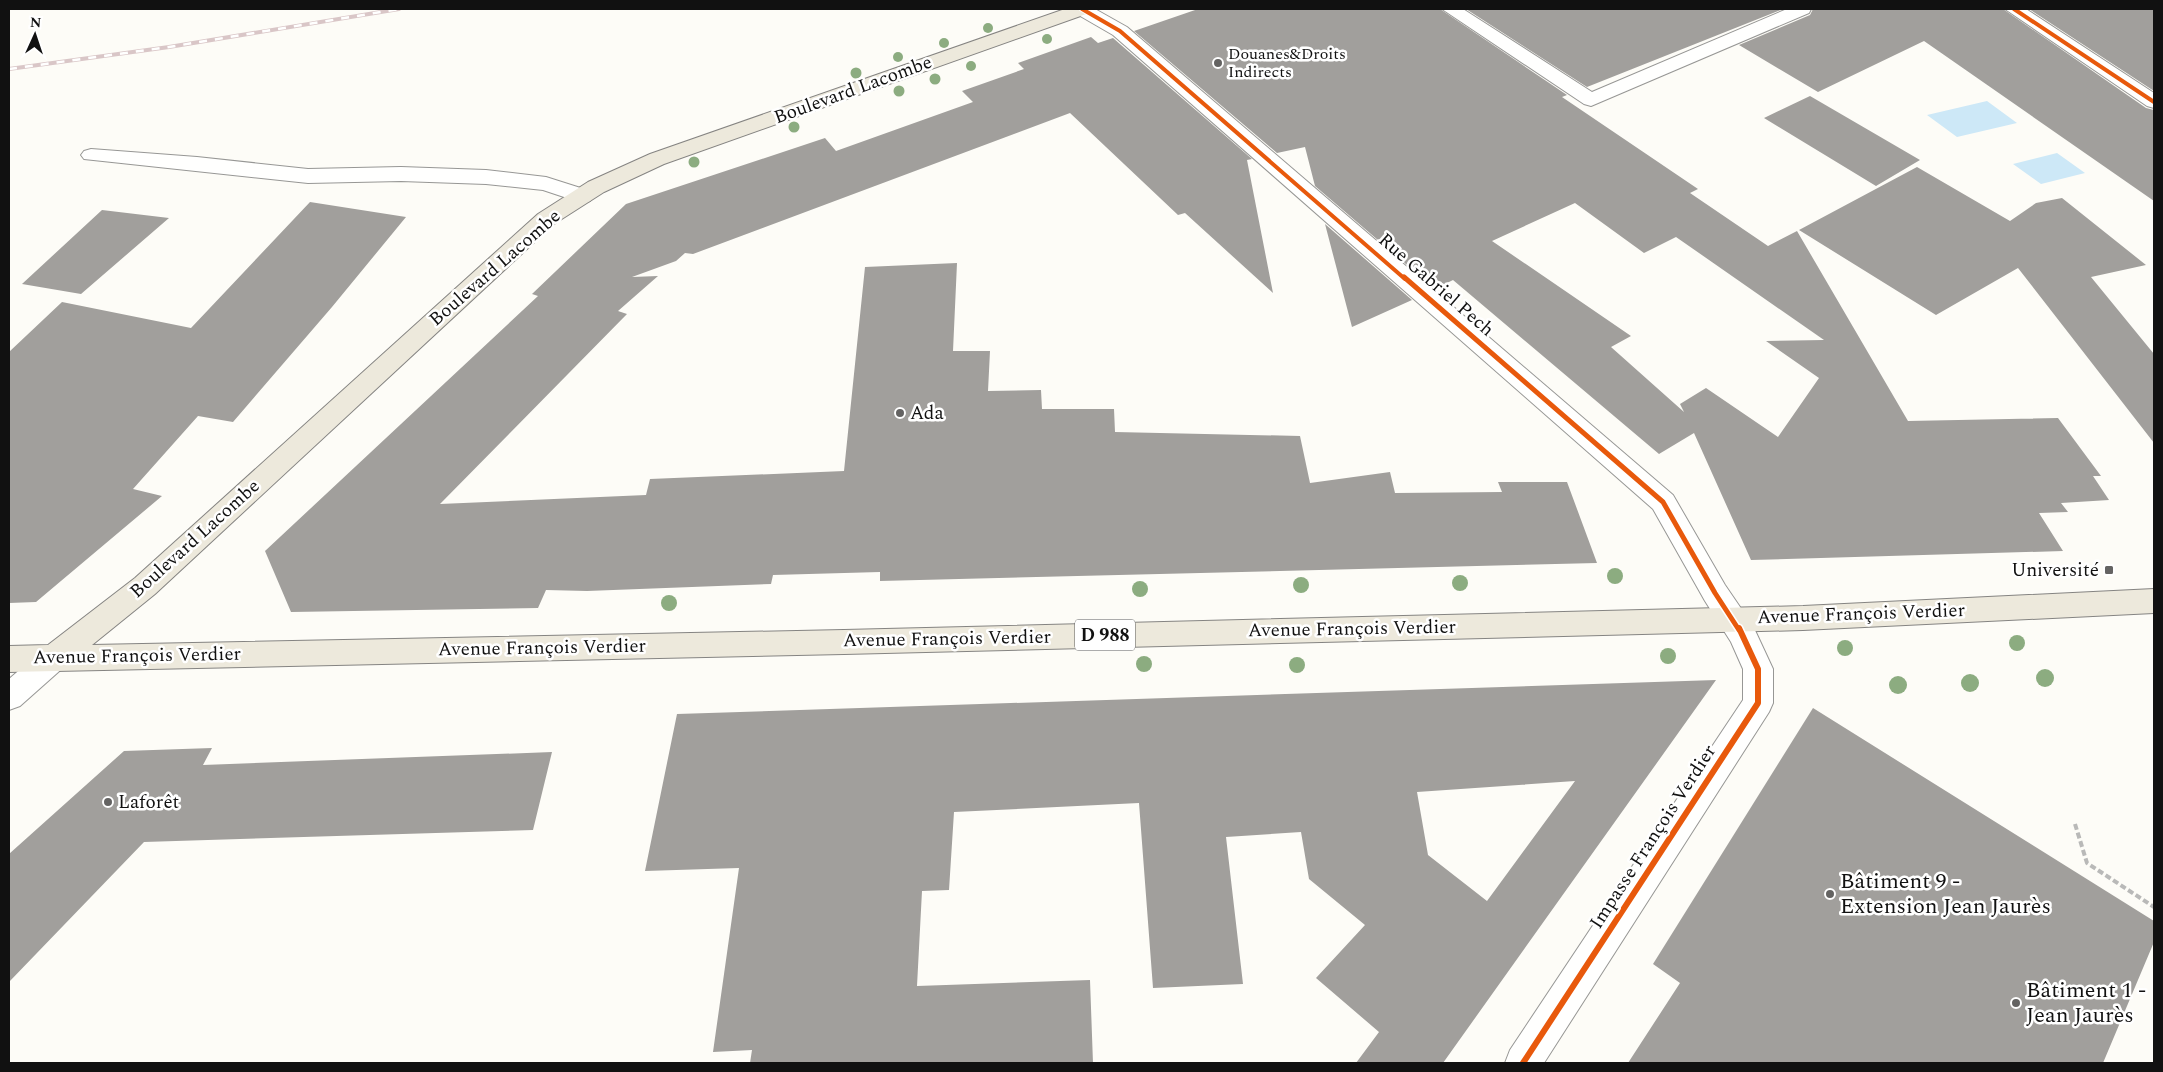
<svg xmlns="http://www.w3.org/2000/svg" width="2163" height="1072" font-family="Spectral,serif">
<rect width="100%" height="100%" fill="#fdfcf7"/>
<path fill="#cde8f7" d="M1987,101L2017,123L1957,137L1927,115Z
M2057,153L2085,173L2041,184L2013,164Z"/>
<path fill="#a19f9c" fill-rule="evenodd" d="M1198,9H1440L1567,95L1562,97L1698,189L1690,193L1768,246L1797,231L1908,421L2058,418L2101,476H2093L2109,500L2061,503L2068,512L2039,513L2063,551L1751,560L1694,433L1659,454L1453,280L1435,289L1315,186L1305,147L1277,153L1134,31ZM1575,203L1644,253L1676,237L1824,340L1766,341L1819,378L1778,437L1706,388L1680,404L1684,412L1611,347L1631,336L1492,241Z
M1466,9H1783L1587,87Z
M1813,9H2003L2146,108L2154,110V201L1924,41L1818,92L1739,45L1810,15Z
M2029,9H2154V91Z
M1091,37L1098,43L1113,38L1252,159L1247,160L1273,293L1185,213L1178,215L1070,113L693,254L685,253L676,261L632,277L658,276L618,311L627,314L440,504L646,495L650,479L844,471L865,267L957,263L953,351H990L988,391L1041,390L1042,409H1114L1115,432L1300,436L1310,483L1390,472L1395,493L1502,492L1498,482H1567L1597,563L880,581V572L773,575L771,584L587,591L546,590L538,608L291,612L265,551L538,296L532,294L626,204L825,138L836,151L973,102L962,91L1024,69L1018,63Z
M1810,96L1920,160L1876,186L1764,118Z
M1917,167L2010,221L2036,203L2062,198L2146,265L2091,277L2154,354V443L2018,268L1936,315L1799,230Z
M310,202L406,217L332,307L233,422L198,416L133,489L162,496L36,602L9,603V352L62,302L191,328Z
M102,210L169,218L81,294L22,284Z
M1325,224L1412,300L1352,327Z
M1716,680L1443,1063H1356L1379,1032L1316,978L1365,925L1309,879L1301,832L1226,837L1243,984L1153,988L1139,803L954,812L949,890L922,891L917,986L1090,980L1093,1063H750L752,1050L713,1052L739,868L645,871L677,714ZM1575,781L1487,901L1428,855L1417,792Z
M1813,708L2154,921V942L2103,1063H1628L1680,983L1653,964Z
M212,748L203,765L552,752L533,830L144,842L9,982V854L124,751Z"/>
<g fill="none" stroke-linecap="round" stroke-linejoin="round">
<g stroke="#979795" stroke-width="2">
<path id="minor" d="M1073,9H1095L1127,27L1673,495L1725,585L1753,626L1773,669V703L1769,712L1544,1063H1505L1510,1050L1743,700V669L1731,642L1705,601L1653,509L1113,35L1075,13Z
M1442,9H1463L1592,92L1787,9H1811L1809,13L1591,106L1584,104Z
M2005,9H2026L2154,93V108L2147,106Z
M91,149L197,157L308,169L401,167L486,170L546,177L590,191L593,196L590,201L582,203L543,190L486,184L401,181L308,183L84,159L81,155L84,151Z
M55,644L65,648L70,657L65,666L20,706L9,710V679L45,648Z"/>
</g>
<g stroke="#858482" stroke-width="2">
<path id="major" d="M1065,9H1091L1089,13L664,164L604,192L554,224L155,594L92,645L844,630L1803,606L2154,589V613L1803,630L844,654L9,672V646L48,645L135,578L538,214L588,182L650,154Z"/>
</g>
<path stroke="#b9b9b8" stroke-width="4" stroke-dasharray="6 3" stroke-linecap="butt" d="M2075,824L2087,863L2154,907"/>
<use href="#minor" fill="#fffffe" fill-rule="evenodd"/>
<use href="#major" fill="#ede9dc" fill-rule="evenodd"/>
<g stroke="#d9c6c7" stroke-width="4">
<path id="rail" d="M9,69L169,47L399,9"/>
</g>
<use href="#rail" stroke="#fff" stroke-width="2.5" stroke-dasharray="8" stroke-linecap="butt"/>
<g stroke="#fff" stroke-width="6">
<path id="cycleway-far2" d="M1082,9L1120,31L1405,279
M2014,9L2154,102"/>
</g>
<g stroke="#fff" stroke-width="8">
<path id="cycleway-far1" d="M1404,277L1663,502L1715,593L1739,630"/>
</g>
<g stroke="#fff" stroke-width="9">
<path id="cycleway" d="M1523,1063L1758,703V669L1739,628"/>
</g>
<use href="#cycleway-far2" stroke="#e8590c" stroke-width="4"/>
<use href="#cycleway-far1" stroke="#e8590c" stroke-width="5"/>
<use href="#cycleway" stroke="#e8590c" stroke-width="6"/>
</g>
<g fill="#8cac80">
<circle cx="988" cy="28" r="5"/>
<circle cx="1047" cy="39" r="5"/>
<circle cx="944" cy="43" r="5"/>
<circle cx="898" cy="57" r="5"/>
<circle cx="971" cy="66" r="5"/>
<circle cx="856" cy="73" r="5.5"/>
<circle cx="935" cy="79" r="5.5"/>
<circle cx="899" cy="91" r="5.5"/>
<circle cx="794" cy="127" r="5.5"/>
<circle cx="694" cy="162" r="5.5"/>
<circle cx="1615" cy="576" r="8"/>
<circle cx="1460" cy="583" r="8"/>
<circle cx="1301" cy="585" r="8"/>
<circle cx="1140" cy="589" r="8"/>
<circle cx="669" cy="603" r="8"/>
<circle cx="2017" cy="643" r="8"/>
<circle cx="1845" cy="648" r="8"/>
<circle cx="1668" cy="656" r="8"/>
<circle cx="1144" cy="664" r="8"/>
<circle cx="1297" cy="665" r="8"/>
<circle cx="2045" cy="678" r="9"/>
<circle cx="1970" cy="683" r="9"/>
<circle cx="1898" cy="685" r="9"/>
</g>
<g fill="#646362" stroke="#fff" stroke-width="2">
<circle cx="1218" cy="63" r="5"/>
<circle cx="900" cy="413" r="5"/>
<rect x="2104" y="565" width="10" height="10" rx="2.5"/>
<circle cx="108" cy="802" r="5"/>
<circle cx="1830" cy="894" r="5"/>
<circle cx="2016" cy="1003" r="5"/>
</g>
<g text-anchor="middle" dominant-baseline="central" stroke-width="5" stroke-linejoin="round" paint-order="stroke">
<g font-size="16" fill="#111" stroke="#fff" text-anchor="start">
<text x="1228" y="54">Douanes&amp;Droits<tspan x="1228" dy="18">Indirects</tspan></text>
</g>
<rect fill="#fff" stroke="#585858" stroke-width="1" x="1075" y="619.5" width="60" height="31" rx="4"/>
<g font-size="18" font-weight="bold" fill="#111">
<text x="1105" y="635">D 988</text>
</g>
<g font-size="19" fill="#111" stroke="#fff">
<text transform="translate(853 90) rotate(-20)">Boulevard Lacombe</text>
<text transform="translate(495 268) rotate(-41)">Boulevard Lacombe</text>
<text transform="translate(1436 285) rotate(41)">Rue Gabriel Pech</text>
<text transform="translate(195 539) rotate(-42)">Boulevard Lacombe</text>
<text transform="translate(1861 614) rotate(-2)">Avenue François Verdier</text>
<text transform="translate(1352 629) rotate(-1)">Avenue François Verdier</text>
<text transform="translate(947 639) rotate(-1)">Avenue François Verdier</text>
<text transform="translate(542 648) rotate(-1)">Avenue François Verdier</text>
<text transform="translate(137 656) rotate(-1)">Avenue François Verdier</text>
<text transform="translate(1653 837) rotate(-57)">Impasse François Verdier</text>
</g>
<g font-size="19" fill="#111" stroke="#fff" text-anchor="start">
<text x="910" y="413">Ada</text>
<text x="2099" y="570" text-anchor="end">Université</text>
<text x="118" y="802">Laforêt</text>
</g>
<g font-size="22" fill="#111" stroke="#fff" text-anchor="start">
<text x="1840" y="881">Bâtiment 9 -<tspan x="1840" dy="25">Extension Jean Jaurès</tspan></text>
<text x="2026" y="990">Bâtiment 1 -<tspan x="2026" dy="25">Jean Jaurès</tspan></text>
</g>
</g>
<rect width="2163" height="1072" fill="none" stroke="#111111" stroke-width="20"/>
<g transform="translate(35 35) rotate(3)" stroke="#ffffff" stroke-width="4" paint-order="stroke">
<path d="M0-4L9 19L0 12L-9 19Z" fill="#111111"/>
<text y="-8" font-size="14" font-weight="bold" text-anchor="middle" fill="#111111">N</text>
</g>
</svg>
